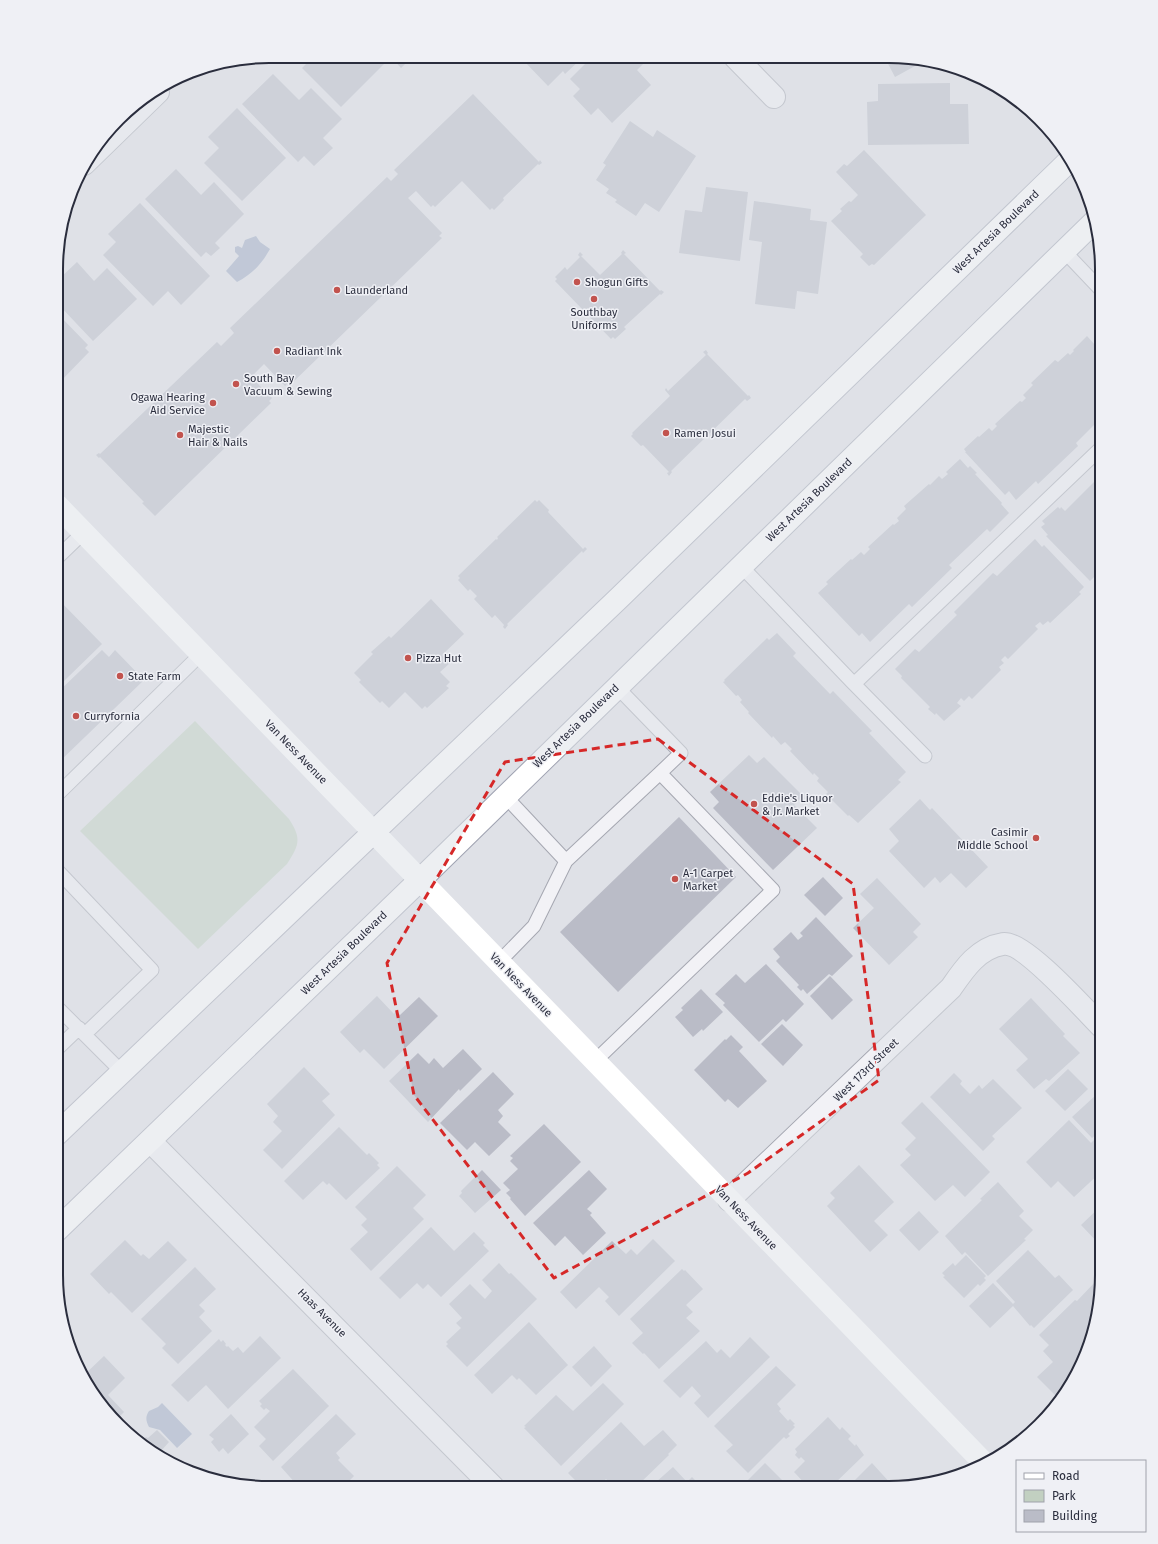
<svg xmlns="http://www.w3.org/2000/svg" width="1158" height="1544" font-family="'Fira Sans',sans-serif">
<rect width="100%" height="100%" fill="#dfe1e7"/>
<path fill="#c2d0c1" d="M195,721L289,819C302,839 299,845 287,864L198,949L80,831Z"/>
<path fill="#9da9c4" d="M256,236L260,242L270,249C261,265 252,274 237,282L226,271L239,256L235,252V247L238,246L242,248L245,240Z
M162,1403L192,1434L177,1448L160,1430L149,1427C146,1421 145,1417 149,1411L158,1407Z"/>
<path fill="#babcc7" d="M314,56L319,58L320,56H376L384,64L341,107L302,68Z
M386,56H413L401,68L391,57L389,59Z
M527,57H583L565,74L563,71L548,86L523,60Z
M592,57H647L648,59L637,70L651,85L612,123L598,108L591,115L573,96L580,89L570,79Z
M885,58H917L926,60L895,77Z
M273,74L299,100L311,88L342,119L323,138L333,148L314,166L304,156L298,162L242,104Z
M950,83V104H968L969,144L868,145L867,102L878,101V84Z
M473,94L539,162L540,160L542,163L539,165L538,164L503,198L504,200L494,210L492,208L490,210L462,181L435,207L433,205L431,207L416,191L408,198L442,233L439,236L442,238L290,385L288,383L285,386L264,364L251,377L272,398L269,401L271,403L155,516L142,503L144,502L100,457L99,458L96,455L99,453L100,454L217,342L221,346L234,333L230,328L387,177L391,181L398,174L394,170Z
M237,108L286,158L242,201L204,163L219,148L208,137Z
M630,121L653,137L657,130L696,156L659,212L645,203L636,216L615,202L617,200L606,193L609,189L596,180L606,165L603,163Z
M864,150L926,215L874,265L872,264L869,266L860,257L863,254L831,221L842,211L840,209L849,201L851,202L858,195L836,172L844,164L847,166Z
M176,169L201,195L214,182L244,214L215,243L220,248L211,256L206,252L201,257L145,199Z
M706,187L748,192L740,261L679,253L685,210L702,212Z
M754,201L811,209L810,220L827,222L818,294L797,291L795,309L755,304L762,242L749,240Z
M140,203L210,276L181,305L168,291L153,306L103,255L116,242L108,234Z
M623,250L626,253L624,254L660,291L661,290L664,292L661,295L660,294L624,327L626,329L615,339L613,337L611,339L555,281L557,279L555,277L565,267L567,270L580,257L578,255L580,252L583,255L581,256L600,275L622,254L621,253Z
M77,262L94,281L107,268L137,299L93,341L58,304V280Z
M58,314L88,345L85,348L89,352L58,384Z
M1087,336L1095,345L1097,343L1102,348V417L1076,443L1078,446L1038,484L1036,481L1016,500L1009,491L1005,495L965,452H966L964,449L978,436L979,437L989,428L992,431L997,426L995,424L1020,401L1022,402L1026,398L1023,395L1033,385L1031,383L1055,360L1058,362L1068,353L1070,355L1074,351L1073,350Z
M706,350L708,353L707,354L748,396L749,395L751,398L747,401L745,399L671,471L672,472L669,476L667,473L669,472L643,445L641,446L631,436L633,434L632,433L670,396L665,390L666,388L668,391L706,355L703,352Z
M960,459L968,468L970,466L977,473L975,474L1002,503L1001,504L1009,513L990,532L987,529L949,565L952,568L912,607L909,604L870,642L862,633L859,636L818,593L828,584L826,582L851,559L852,560L861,552L864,555L870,549L868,547L893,524L894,525L899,521L897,518L906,509L904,506L929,484L930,485L939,476L942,479L948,474L946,472Z
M1102,474V569L1090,581L1046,536L1048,535L1041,527L1045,524L1042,521L1058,507L1060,509L1061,507L1065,511Z
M535,500L537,502L539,500L549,510L548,512L583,549L585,547L587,549L583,553L582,551L507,624L508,625L505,629L503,627L504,625L495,615L492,618L474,599L477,596L470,589L468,591L458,580L460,578L458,576L496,539L497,540L498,538L497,537Z
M1035,539L1042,547L1044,545L1084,587L1079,592L1081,594L1050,623L1048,621L1043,625L1040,622L1035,626L1038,629L1008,659L1005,656L1001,660L1004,663L999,667L1001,670L972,699L969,696L964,701L961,698L957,703L961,706L944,721L936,713L935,715L928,709L930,707L901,678L902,676L895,669L915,649L919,652L957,615L954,612L993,573L997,576Z
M57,598L102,644L64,681L57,673Z
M431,599L464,634L442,655L450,663L440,672L450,682L446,686L449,688L427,708L425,706L422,709L405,692L389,708L382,701L380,703L359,682L361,680L354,673L373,654L371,652L389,636L391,638Z
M777,633L796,653L793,656L830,694L833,691L872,731L869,733L906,772L898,780L901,782L858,823L849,815L848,816L826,794L828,792L817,781L819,778L814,773L813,775L790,751L792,749L785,742L781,745L773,736L772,738L748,713L749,712L740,702L742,700L738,695L736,696L723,682L725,681L724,680L767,638L769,640Z
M102,650L109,657L115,650L144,680L57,764V693Z
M749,755L757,763L764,757L803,796L794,805L817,828L773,870L713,808L719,802L710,792Z
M920,799L930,810L932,808L988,867L966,888L951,873L940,883L935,877L924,888L889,851L899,841L889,829Z
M679,817L736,877L618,992L560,932Z
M823,877L843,898L825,916L804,895Z
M877,878L921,924L913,932L918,937L889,965L853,928L874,908L860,894Z
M816,917L853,956L832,976L829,974L807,994L803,989L801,991L797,987L799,985L776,961L780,957L773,949L791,932L798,940L803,936L800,933Z
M766,964L804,1004L786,1022L783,1019L759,1042L723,1005L725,1003L715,994L736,974L745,983Z
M830,976L853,1000L832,1020L810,996Z
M701,989L723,1012L703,1031L702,1029L693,1037L675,1017L683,1010L681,1008Z
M377,996L394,1014L396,1011L400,1015L419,997L438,1016L384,1069L364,1049L360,1053L340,1032Z
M1031,998L1065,1034L1063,1036L1080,1053L1049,1081L1046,1079L1034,1089L1016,1070L1028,1059L999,1029Z
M782,1024L803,1045L783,1066L761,1044Z
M731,1035L743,1047L739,1051L767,1081L738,1108L728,1099L725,1102L694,1070L725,1039L726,1040Z
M463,1049L482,1069L460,1091L459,1089L428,1122L389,1081L418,1053L429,1064L434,1058L443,1068Z
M304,1067L330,1094L322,1101L335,1115L282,1169L263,1150L282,1131L273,1122L278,1116L267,1104Z
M1068,1069L1088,1089L1065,1111L1045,1091Z
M493,1072L514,1094L498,1110L503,1116L498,1122L511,1135L489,1156L475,1142L467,1150L440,1123Z
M954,1073L962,1081L960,1084L970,1094L979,1085L982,1089L993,1079L1022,1108L992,1136L995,1139L983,1151L930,1097Z
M1096,1095L1102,1101V1129L1092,1138L1072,1117Z
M922,1102L990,1172L965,1197L953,1185L935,1201L900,1165L911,1155L905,1149L916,1138L901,1123Z
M1069,1120L1091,1143L1095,1139L1102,1146V1171L1074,1197L1058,1181L1051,1188L1026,1162Z
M544,1124L581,1162L525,1216L510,1199L511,1198L506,1193L510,1190L503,1183L518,1169L510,1161L513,1158L510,1156Z
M339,1127L367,1155L369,1153L379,1163L377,1165L380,1168L346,1200L329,1183L327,1185L323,1181L303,1200L284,1181Z
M859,1165L894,1202L874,1221L888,1235L870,1252L827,1206L835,1198L830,1193Z
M397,1166L426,1195L413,1208L424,1219L371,1271L350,1249L368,1232L361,1225L367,1219L355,1207Z
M482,1170L501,1190L475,1213L459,1196L462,1193L461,1191Z
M589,1170L607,1189L587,1209L592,1213L590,1215L606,1233L583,1255L565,1236L555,1246L533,1223Z
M998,1182L1024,1211L1019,1216L1033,1230L1024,1239L1026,1240L988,1276L965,1252L962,1255L945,1236L982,1200L980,1199Z
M1102,1205V1247L1081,1225Z
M919,1211L939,1232L919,1251L899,1230Z
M431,1227L454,1251L474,1232L485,1243L483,1245L489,1251L441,1297L428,1284L423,1289L417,1283L400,1299L379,1278Z
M653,1239L675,1261L619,1316L605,1301L609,1297L599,1287L576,1309L560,1292L612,1241L626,1254L631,1249L637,1255Z
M125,1240L141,1256L143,1254L149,1259L168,1241L187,1260L132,1313L111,1292L109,1294L90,1274Z
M1028,1250L1055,1278L1059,1275L1073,1290L1034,1328L1031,1325L1030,1326L1013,1306L990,1328L969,1306L993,1283L1013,1304L1015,1302L996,1281Z
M966,1255L986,1276L984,1278L986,1280L980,1286L978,1284L964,1298L943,1277L945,1276L942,1273L953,1263L955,1266Z
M499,1263L509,1274L511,1273L537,1299L467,1367L446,1346L448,1344L446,1342L461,1328L456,1323L462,1318L449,1304L470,1284L485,1299L492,1291L482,1280Z
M195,1267L216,1289L199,1305L205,1311L199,1317L212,1331L178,1364L162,1348L166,1344L141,1319Z
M682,1269L684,1271L685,1270L703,1289L686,1305L693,1312L686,1318L700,1331L659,1369L644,1353L643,1354L632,1343L643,1333L630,1319Z
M1096,1281L1102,1287V1289L1097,1310L1091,1316L1095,1320L1091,1343L1067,1391L1059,1399L1037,1377L1053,1362L1043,1351L1049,1345L1039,1335L1075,1300L1077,1301Z
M529,1322L568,1365L536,1395L519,1378L517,1380L512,1375L492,1394L474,1375Z
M260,1336L281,1358L228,1409L206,1385L188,1402L171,1385L219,1339L221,1342L223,1340L226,1344L225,1345L227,1347L228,1346L233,1351L238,1347L243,1353Z
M750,1337L770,1357L708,1418L694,1403L701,1396L692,1386L680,1398L663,1381L706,1341L717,1353L721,1349L730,1358Z
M594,1346L612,1366L591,1387L572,1367Z
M104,1356L125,1378L108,1395L124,1412L115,1421L109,1415L83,1376Z
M776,1366L796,1385L777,1404L781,1409L779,1411L788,1421L790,1419L795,1424L793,1425L795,1427L788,1434L790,1436L786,1439L784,1437L748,1473L726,1451L733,1445L714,1426Z
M293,1369L329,1406L273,1461L259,1446L266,1439L254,1427L270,1411L266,1408L264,1410L260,1406L262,1404L259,1401Z
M603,1383L624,1404L561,1466L524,1428L526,1427L524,1426L556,1395L573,1411Z
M231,1414L249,1434L228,1454L223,1448L219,1452L211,1442L214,1439L209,1435Z
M336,1414L356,1434L336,1453L340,1458L338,1460L354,1476L344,1486H296L297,1485L281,1467Z
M828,1417L840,1430L842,1427L851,1436L848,1439L855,1446L856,1444L864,1455L831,1487L823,1480L815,1488H809L794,1472L805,1461L801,1457L799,1459L795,1455L797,1452L795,1449Z
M621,1422L644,1446L663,1430L677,1445L668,1454L669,1455L636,1487H626L618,1480L614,1484L612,1482L610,1483L606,1479L597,1487H582L568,1473Z
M157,1430L169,1442L161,1451L172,1462L151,1452L140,1443L146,1437L148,1438Z
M765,1463L785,1483L780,1488H747L744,1484Z
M872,1463L892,1485L889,1488H847Z
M673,1467L687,1482L692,1477L702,1487H644L652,1480L655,1483Z
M367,1480L373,1487H360Z"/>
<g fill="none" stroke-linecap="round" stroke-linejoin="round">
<g stroke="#a5a7b1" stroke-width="15">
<path id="service" d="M1064,251L1102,291
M57,558L84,532
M741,566L854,684L1102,447
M854,684L925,756
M57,795L201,654
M505,796L566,861L660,773
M57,870L152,970L85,1034
M499,962L534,926L566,861
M56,1006L122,1072
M56,1050L79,1028
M595,1061L773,890L660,773L681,753L617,687"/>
</g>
<g stroke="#a5a7b1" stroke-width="24">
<path id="minor" d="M735,57L774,97
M84,164L158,92
M150,1141L493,1487
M729,1200L951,988C964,969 978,948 1003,944C1024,941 1085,1010 1102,1027"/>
</g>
<g stroke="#a0a3b2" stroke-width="24">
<path id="primary" d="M56,1135L619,598L1070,160
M56,1231L420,880L1096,220"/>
</g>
<use href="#service" stroke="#f2f2f6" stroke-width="13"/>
<use href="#minor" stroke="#f2f2f6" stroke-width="22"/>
<path stroke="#fff" stroke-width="22" d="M57,505L985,1464"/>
<use href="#primary" stroke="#fff" stroke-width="22"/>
</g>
<path d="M0 0H1158V1544H0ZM658,739L853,884L879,1080L748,1173L554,1278L414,1095L387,963L505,762Z" fill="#dfe1e7" fill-opacity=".55" fill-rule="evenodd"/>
<path fill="none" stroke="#d62828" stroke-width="3" stroke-dasharray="8 5" stroke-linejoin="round" d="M658,739L853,884L879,1080L748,1173L554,1278L414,1095L387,963L505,762Z"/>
<g fill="#c2534e" stroke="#eff0f5" stroke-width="1.5">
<circle cx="577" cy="282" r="4"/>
<circle cx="337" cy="290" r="4"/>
<circle cx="594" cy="299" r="4"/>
<circle cx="277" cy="351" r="4"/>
<circle cx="236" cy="384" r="4"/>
<circle cx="213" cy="403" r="4"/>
<circle cx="666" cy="433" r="4"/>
<circle cx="180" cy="435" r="4"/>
<circle cx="408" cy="658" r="4"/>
<circle cx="120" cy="676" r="4"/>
<circle cx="76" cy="716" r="4"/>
<circle cx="754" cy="804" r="4"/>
<circle cx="1036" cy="838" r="4"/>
<circle cx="675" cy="879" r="4"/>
</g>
<g text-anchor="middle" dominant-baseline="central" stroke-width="3" stroke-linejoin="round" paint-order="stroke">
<g font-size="11" fill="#2a2d3d" stroke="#eff0f5">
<text transform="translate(996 232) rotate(-44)">West Artesia Boulevard</text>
<text transform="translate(809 500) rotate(-44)">West Artesia Boulevard</text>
<text transform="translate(576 726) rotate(-44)">West Artesia Boulevard</text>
<text transform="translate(296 752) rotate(46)">Van Ness Avenue</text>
<text transform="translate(344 953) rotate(-44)">West Artesia Boulevard</text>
<text transform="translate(521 985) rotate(46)">Van Ness Avenue</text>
<text transform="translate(866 1070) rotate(-44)">West 173rd Street</text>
<text transform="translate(746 1218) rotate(46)">Van Ness Avenue</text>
<text transform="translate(322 1313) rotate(45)">Haas Avenue</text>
</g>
<g font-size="11" fill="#2a2d3d" stroke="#eff0f5" text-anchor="start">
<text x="585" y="282">Shogun Gifts</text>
<text x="345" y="290">Launderland</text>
<text x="594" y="312" text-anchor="middle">Southbay<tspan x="594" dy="13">Uniforms</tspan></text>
<text x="285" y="351">Radiant Ink</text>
<text x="244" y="378">South Bay<tspan x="244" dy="13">Vacuum &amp; Sewing</tspan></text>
<text x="205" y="397" text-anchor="end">Ogawa Hearing<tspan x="205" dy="13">Aid Service</tspan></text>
<text x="188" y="429">Majestic<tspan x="188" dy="13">Hair &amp; Nails</tspan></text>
<text x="674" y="433">Ramen Josui</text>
<text x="416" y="658">Pizza Hut</text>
<text x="128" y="676">State Farm</text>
<text x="84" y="716">Curryfornia</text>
<text x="762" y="798">Eddie's Liquor<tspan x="762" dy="13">&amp; Jr. Market</tspan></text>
<text x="1028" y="832" text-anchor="end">Casimir<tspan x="1028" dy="13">Middle School</tspan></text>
<text x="683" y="873">A-1 Carpet<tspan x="683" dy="13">Market</tspan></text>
</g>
</g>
<path d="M0 0H1158V1544H0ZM269 63H889A206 206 0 0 1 1095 269V1275A206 206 0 0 1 889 1481H269A206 206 0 0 1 63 1275V269A206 206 0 0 1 269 63Z" fill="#eff0f5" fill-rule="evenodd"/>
<path fill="none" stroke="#2a2d3d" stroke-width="2" d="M269 63H889A206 206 0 0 1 1095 269V1275A206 206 0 0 1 889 1481H269A206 206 0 0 1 63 1275V269A206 206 0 0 1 269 63Z"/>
<rect x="1016" y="1460" width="130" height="72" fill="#eff0f5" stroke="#a0a2ab"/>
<rect x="1024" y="1473" width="20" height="6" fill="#ffffff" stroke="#a0a2ab"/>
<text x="1052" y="1480" font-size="12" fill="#2a2d3d">Road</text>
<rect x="1024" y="1490" width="20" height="12" fill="#c2d0c1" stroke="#a0a2ab"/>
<text x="1052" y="1500" font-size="12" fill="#2a2d3d">Park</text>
<rect x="1024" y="1510" width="20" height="12" fill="#babcc7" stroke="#a0a2ab"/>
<text x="1052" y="1520" font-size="12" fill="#2a2d3d">Building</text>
</svg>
